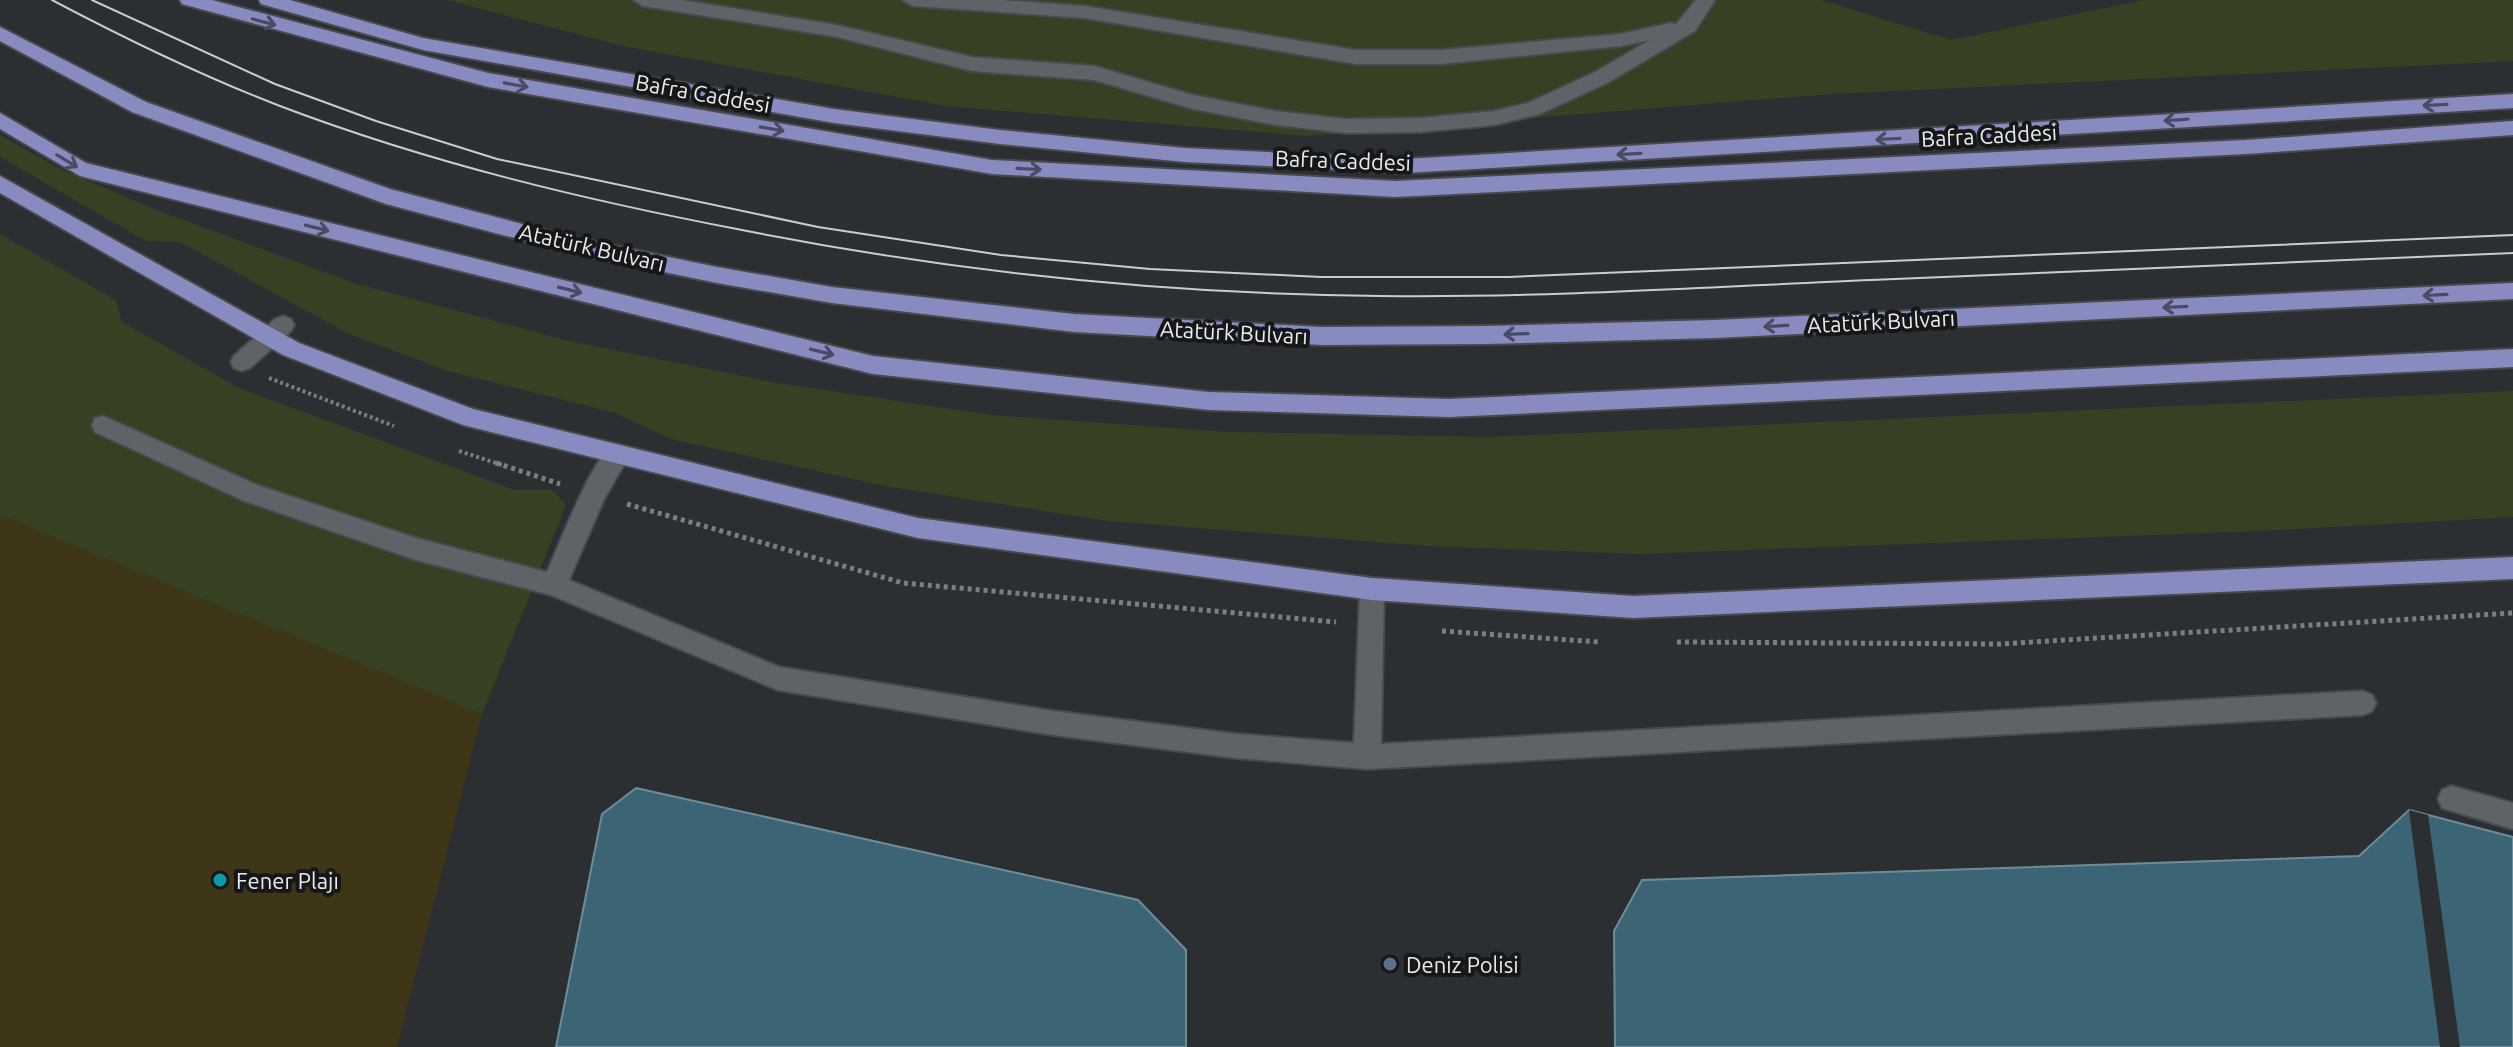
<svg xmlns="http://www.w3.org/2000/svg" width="2513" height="1047" font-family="Ubuntu,sans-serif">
<rect width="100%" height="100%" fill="#2c2f32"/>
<path fill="#364124" d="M447,0H1821L1951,40L2144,0H2513V61L1831,94L1307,136L946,106L623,46Z
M0,135L60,169L159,211L354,283L569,341L771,382L991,415L1228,432L1489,437L2513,391V517L2258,531L1639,554L1429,546L1109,521L890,487L671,439L615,413L448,371L349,334L180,242L146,241L0,157Z
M0,234L116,300L122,322L241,389L515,490H552L566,505L482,714L0,515Z"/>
<path fill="#3e3616" d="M0,515L482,714L397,1047H0Z"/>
<path fill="#3b6475" stroke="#6f8c99" stroke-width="2" d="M636,788L1138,900L1186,950V1047H556L602,814Z
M2409,810L2513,837V1047H1615L1614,931L1642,880L2359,856Z"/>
<path fill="#2c2f32" d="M2409,810L2428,815L2460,1047H2440Z"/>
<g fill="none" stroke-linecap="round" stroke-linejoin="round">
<g stroke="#474a4d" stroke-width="4">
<path id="minor" d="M634,0H682L837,25L972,57L1094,66L1193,95L1276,111L1346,119L1420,118L1494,111L1528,103L1595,72L1650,40L1621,46L1441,64H1356L1085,18L912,6L903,0H1002L1085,6L1356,50H1441L1621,34L1670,23L1676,24L1696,0H1715L1695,31L1609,82L1540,114L1494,125L1420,132L1346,133L1276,125L1193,109L1094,80L972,71L837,37L643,6Z
M283,316L291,319L294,325L291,331L250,368L242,371L234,368L231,362L234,356L275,319Z
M103,416L257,485L416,538L547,572C560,543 588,469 609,448C614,443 620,445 626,447L630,454L604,499L569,580L779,667L1053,711L1236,734L1354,743L1360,589L1363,581L1372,578L1381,581L1384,589L1381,744L2363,691L2372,695L2376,703L2372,711L2363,715L1367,769L1236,758L1053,735L778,690L551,595L416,560L242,500L95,432L92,425L95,418Z
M2451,786L2513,803V829L2442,808L2438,799L2442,790Z"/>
</g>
<g stroke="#474a4d" stroke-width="4">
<path id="major" d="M180,0H212L488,73L992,160L1395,181L2246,140L2513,121V135L2246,154L1395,197L992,174L488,87L182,4Z
M259,0H290L423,38L834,109L1000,130L1185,148L1405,159L2513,94V108L1405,173L1185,162L1000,144L834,123L423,50L261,4Z
M0,27L146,102L390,189L567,236L717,267L832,287L1074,314L1322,327L1486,326L1715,320L2513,283V299L1715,338L1486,344L1322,345L1074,332L832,303L717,283L567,252L386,204L132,112L0,41Z
M0,113L86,163L873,356L1209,392L1449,399L2513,349V367L1449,417L1209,410L873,374L80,176L0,129Z
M0,176L299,343L473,409L918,518L1372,578L1633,596L2513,557V579L1633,618L1372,600L918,538L463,425L283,355L0,193Z"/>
</g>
<path stroke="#7c7e81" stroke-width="4" stroke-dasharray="3 3" stroke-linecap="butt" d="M269,378L394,426
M459,451L502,465"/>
<path stroke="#7c7e81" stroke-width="5" stroke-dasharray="4 4" stroke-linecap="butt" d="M496,463L560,484
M627,504L903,583L1336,622
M1442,631L1599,642
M1677,642L1999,644L2513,613"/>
<use href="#minor" fill="#5f6367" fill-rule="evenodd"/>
<use href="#major" fill="#888bc0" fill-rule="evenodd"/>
<path stroke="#cacdd0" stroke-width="2" d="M52,0C126,39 202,76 280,106C430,163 585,200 742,230C953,272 1165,294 1380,296C1544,298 1708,287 1871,280C2085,271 2299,262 2513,253
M92,0L275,84L376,121L497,159L818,227L1001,255L1150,269L1321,277H1509L2513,235"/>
</g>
<defs><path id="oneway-shaft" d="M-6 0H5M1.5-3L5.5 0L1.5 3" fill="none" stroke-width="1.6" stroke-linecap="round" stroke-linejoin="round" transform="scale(2)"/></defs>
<g stroke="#494b64">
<use href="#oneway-shaft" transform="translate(264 22) rotate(15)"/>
<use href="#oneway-shaft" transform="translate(516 85) rotate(10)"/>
<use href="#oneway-shaft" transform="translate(2435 105) rotate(177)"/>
<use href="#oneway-shaft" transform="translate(2176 120) rotate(176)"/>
<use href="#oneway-shaft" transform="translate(772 129) rotate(10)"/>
<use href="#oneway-shaft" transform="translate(1888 139) rotate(177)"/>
<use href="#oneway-shaft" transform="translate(1629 154) rotate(177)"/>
<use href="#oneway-shaft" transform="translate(67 161) rotate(31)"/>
<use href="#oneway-shaft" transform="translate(1029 169) rotate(3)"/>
<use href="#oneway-shaft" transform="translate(317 228) rotate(14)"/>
<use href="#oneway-shaft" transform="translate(570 290) rotate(14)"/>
<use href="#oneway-shaft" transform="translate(2435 295) rotate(177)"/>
<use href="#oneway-shaft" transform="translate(2175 307) rotate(177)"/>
<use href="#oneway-shaft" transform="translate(1776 326) rotate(177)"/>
<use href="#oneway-shaft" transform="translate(1516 334) rotate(178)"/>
<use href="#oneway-shaft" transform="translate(822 352) rotate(14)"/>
</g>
<circle fill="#0f9aa8" stroke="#151718" stroke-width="3" cx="220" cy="880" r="8"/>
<circle fill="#5c6f8a" stroke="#151718" stroke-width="3" cx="1390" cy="964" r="8"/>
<g text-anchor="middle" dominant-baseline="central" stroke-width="8" stroke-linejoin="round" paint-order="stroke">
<g font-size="22" fill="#e9ebee" stroke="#151718">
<text transform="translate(703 93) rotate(10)">Bafra Caddesi</text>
<text transform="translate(1989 135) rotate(-3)">Bafra Caddesi</text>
<text transform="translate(1343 160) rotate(2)">Bafra Caddesi</text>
<text transform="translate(592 247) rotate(13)">Atatürk Bulvarı</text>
<text transform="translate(1881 321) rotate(-3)">Atatürk Bulvarı</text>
<text transform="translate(1234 332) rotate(3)">Atatürk Bulvarı</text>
</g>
<g font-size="22" fill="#e9ebee" stroke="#151718" text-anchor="start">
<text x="236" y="880">Fener Plajı</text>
<text x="1406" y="964">Deniz Polisi</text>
</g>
</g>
</svg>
